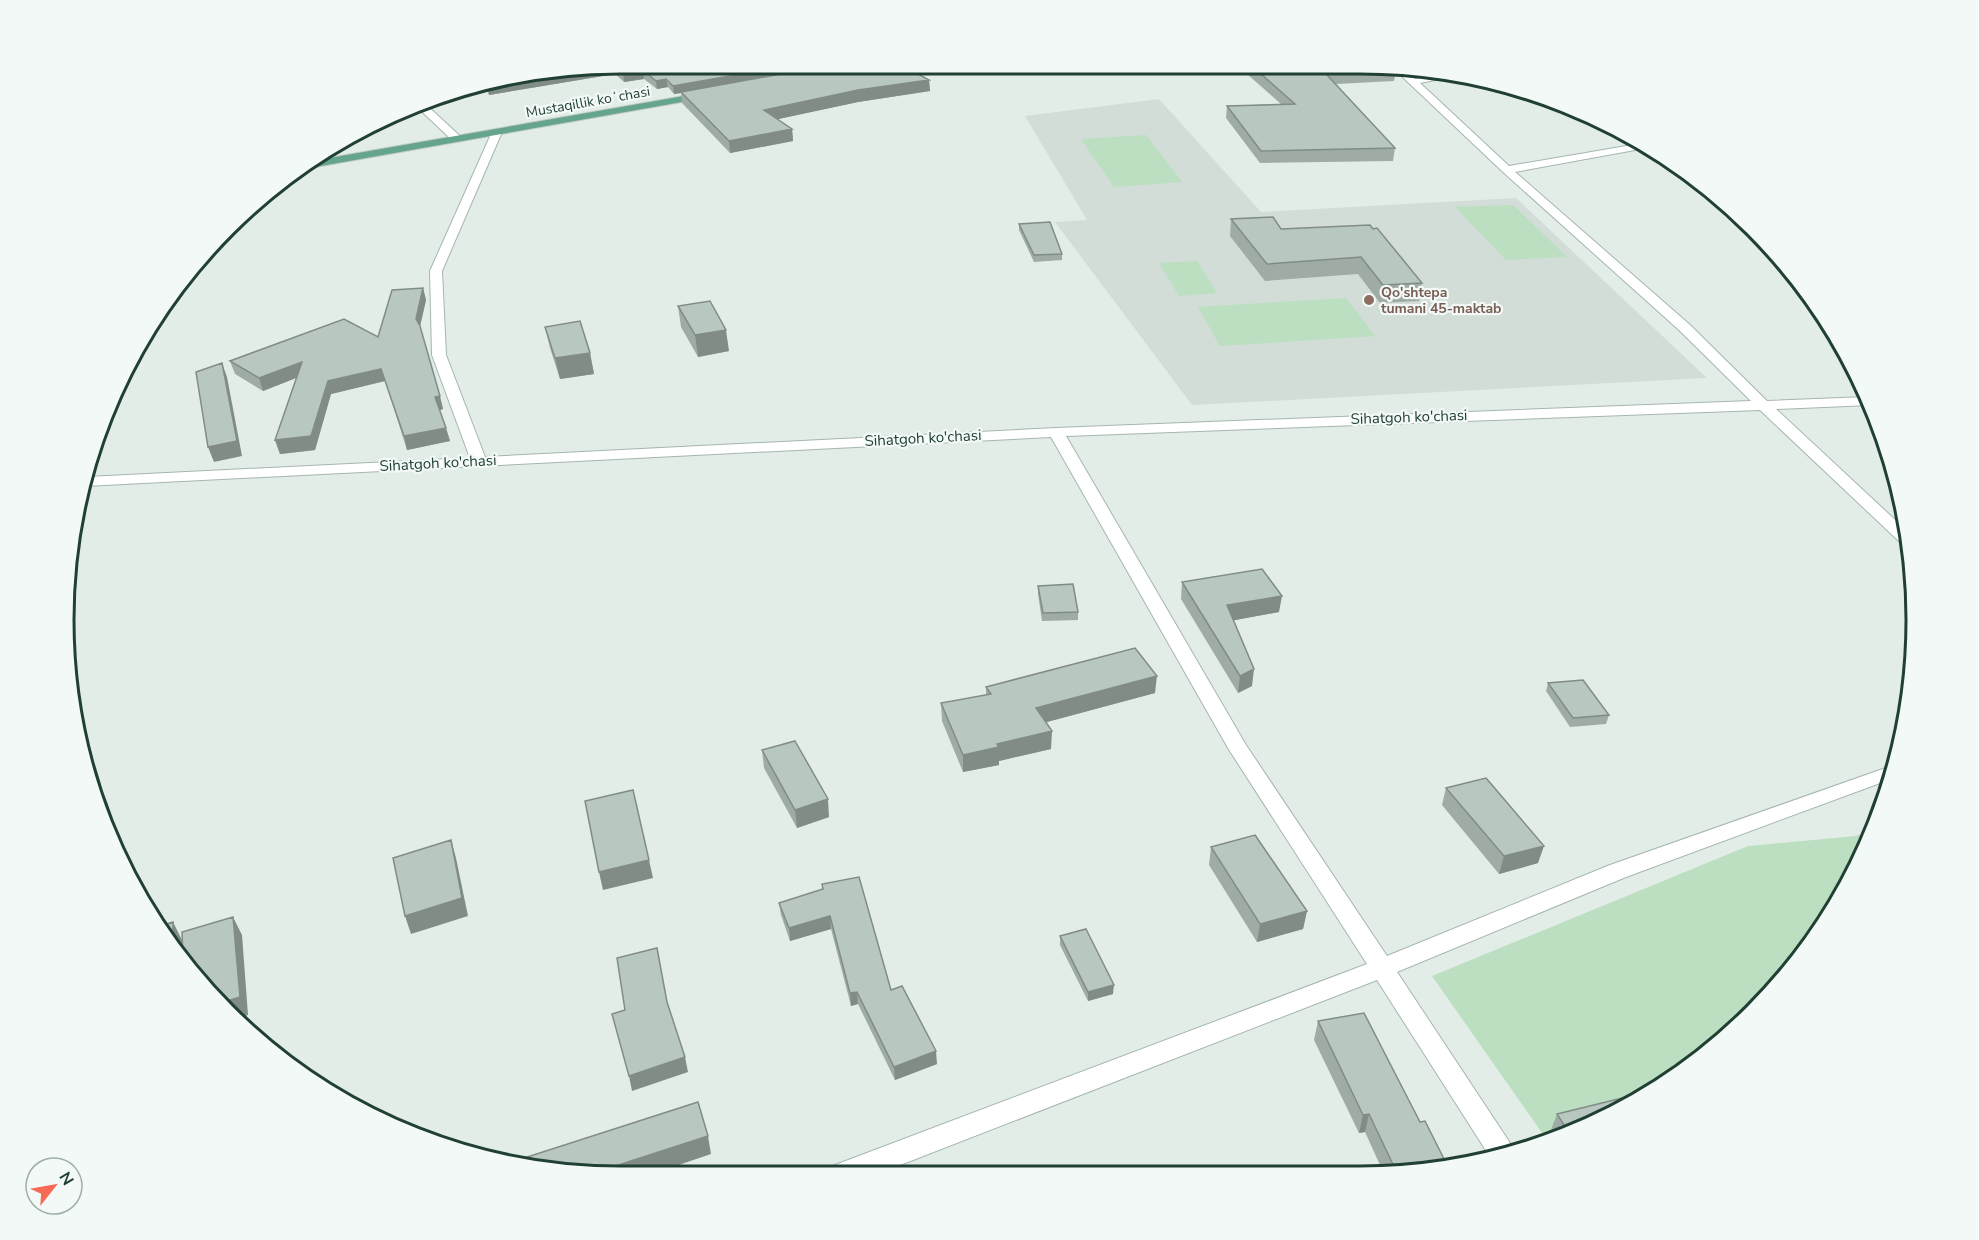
<svg xmlns="http://www.w3.org/2000/svg" width="1979" height="1240" font-family="'Nunito Sans',sans-serif">
<rect width="100%" height="100%" fill="#e3ede7"/>
<path fill="#d1ddd6" d="M1159,99L1261,212L1516,198L1707,378L1192,405L1055,222L1087,220L1025,116Z"/>
<path fill="#bbdfc0" d="M1146,135L1182,182L1114,187L1081,139Z
M1513,205L1567,257L1506,260L1455,207Z
M1197,261L1217,293L1179,296L1159,263Z
M1346,298L1375,336L1220,346L1198,307Z
M1872,830L1859,866L1801,959L1727,1039L1637,1103L1547,1140L1432,976L1748,846L1856,836Z"/>
<g fill="none" stroke-linecap="round" stroke-linejoin="round">
<g stroke="#a5b6ae" stroke-width="2">
<path id="minor" d="M1393,68H1403L1415,79L1449,72L1460,75L1420,83L1509,166L1638,144L1646,148L1515,172L1689,324L1767,401L1866,397L1870,405L1776,409L1907,531L1911,547L1904,546L1760,410L1066,436L1246,745L1387,956L1610,865L1897,764L1891,779L1626,877L1397,972L1514,1149L1516,1153L1492,1160L1377,980L877,1174L832,1173L835,1165L1367,964L1228,748L1051,437L85,486L87,477L470,458L432,355L430,271L492,132L497,129L502,132L442,271L446,355L485,457L1056,428L1751,401L1679,330L1503,172Z
M423,102L461,137V141H453L416,106Z"/>
</g>
<g stroke="#c1cac6" stroke-width="2">
<path id="major" d="M707,92L712,95L710,97L304,169L300,168L312,161Z"/>
</g>
<use href="#minor" fill="#fff" fill-rule="evenodd"/>
<use href="#major" fill="#65a58c" fill-rule="evenodd"/>
</g>
<path fill="#9eaca5" d="M620,63L929,80L930,91L858,102L777,119L792,129L793,141L730,153L682,103L681,93L674,94L668,87L657,89L644,79L624,82L615,74L489,95L487,86Z
M1239,67L1392,68L1396,70L1394,81L1336,84L1395,148L1393,161L1260,163L1226,118L1227,106L1281,104Z
M1231,219L1281,229L1370,225L1422,283L1419,301L1380,303L1358,274L1265,281L1230,236Z
M1019,224L1062,254V260L1034,262L1019,230Z
M423,288L426,300L420,326L443,409L440,410L450,441L407,450L385,381L331,394L315,450L280,454L275,440L296,378L263,391L235,374L230,361L378,337Z
M678,306L729,351L698,357L681,327Z
M545,327L590,353L594,374L560,379L550,348Z
M1182,582L1279,612L1234,620L1252,686L1238,693L1181,599Z
M1038,586L1078,612V620L1042,621L1038,594Z
M1548,683L1609,715L1606,724L1570,727L1546,691Z
M986,687L1155,693L1046,722L1051,749L999,761V765L963,772L942,721L941,703L986,695Z
M762,750L829,817L797,828L764,768Z
M1446,788L1538,863L1499,874L1442,805Z
M1211,847L1307,911L1303,929L1257,942L1209,865Z
M822,884L891,990L937,1064L895,1080L858,1004L851,1006L831,929L790,941L781,915L779,903L823,889Z
M1060,936L1113,994L1088,1001L1060,945Z
M1318,1021L1420,1122L1448,1167L1396,1176H1385L1365,1132L1359,1133L1314,1040Z
M1637,1103L1547,1140L1557,1114Z"/>
<path fill="#818c86" d="M798,64H844L681,92V93L674,94L673,86Z
M614,66L615,74L489,95L487,86Z
M643,70L644,79L624,82L623,73Z
M666,79L668,87L657,89L656,81Z
M929,80L930,91L858,102L765,122L764,110L858,90Z
M792,129L793,141L730,153L729,141Z
M423,288L426,300L419,331L416,319Z
M726,330L729,351L698,357L695,335Z
M590,353L594,374L560,379L555,358Z
M302,362L306,374L263,391L259,378Z
M222,363L227,377L242,456L214,462L208,447Z
M381,369L385,381L331,394L315,450L280,454L275,440L328,381Z
M440,396L443,409L438,411L435,397Z
M446,428L450,441L407,450L404,436Z
M1282,596L1279,612L1225,622L1227,605Z
M1254,669L1252,686L1238,693L1240,676Z
M1157,676L1155,693L1036,725V708Z
M1052,731L1051,749L999,761V765L963,772V755L997,744Z
M828,799L829,817L797,828L795,810Z
M451,840L456,858L468,916L411,934L405,916Z
M1544,846L1538,863L1499,874L1504,856Z
M649,860L653,878L603,890L599,872Z
M1307,911L1303,929L1257,942L1260,924Z
M830,916L831,929L790,941L789,928Z
M233,917L242,935L248,1015L240,1018L224,1002Z
M173,922L182,940V956L173,947Z
M1114,985L1113,994L1088,1001V992Z
M857,992L858,1004L851,1006L850,993Z
M936,1051L937,1064L895,1080L894,1067Z
M685,1057L688,1072L632,1091L629,1076Z
M1369,1114L1365,1132L1359,1133L1363,1115Z
M708,1136L711,1154L655,1173L597,1172Z"/>
<path fill="#b8c8c0" stroke="#818c86" stroke-width="1.5" d="M620,63L798,64L673,86L666,79L656,81L643,70L623,73L614,66L487,86L488,85Z
M836,64L902,65L929,80L858,90L764,110L792,129L729,141L681,92Z
M1253,67L1392,68L1396,70L1326,74L1395,148L1261,151L1227,106L1295,104Z
M1273,217L1281,229L1370,225L1373,229L1377,228L1422,283L1383,285L1361,257L1267,264L1231,219Z
M1050,222L1062,254L1034,255L1019,224Z
M423,288L416,319L420,326L440,396L435,397L446,428L404,436L381,369L328,381L311,436L275,440L302,362L259,378L230,361L344,319L378,337L392,290Z
M710,301L726,330L695,335L678,306Z
M580,321L590,353L555,358L545,327Z
M222,363L237,441L208,447L196,372Z
M1262,569L1282,596L1227,605L1254,669L1240,676L1182,582Z
M1073,584L1078,612L1043,613L1038,586Z
M1135,648L1157,676L1036,708L1052,731L997,744L999,747L963,755L941,703L991,694L986,687Z
M1583,680L1609,715L1573,718L1548,683Z
M795,741L828,799L795,810L762,750Z
M1486,778L1544,846L1504,856L1446,788Z
M633,790L649,860L599,872L585,801Z
M1255,835L1307,911L1260,924L1211,847Z
M451,840L462,898L405,916L393,858Z
M859,877L891,990L902,986L936,1051L894,1067L857,992L850,993L830,916L789,928L779,903L823,889L822,884Z
M233,917L240,997L224,1002L183,957L182,932Z
M173,922V947L157,930L156,927Z
M1086,929L1114,985L1088,992L1060,936Z
M657,948L667,1002L685,1057L629,1076L612,1014L625,1010L617,958Z
M1364,1013L1420,1122L1425,1121L1448,1167L1398,1175L1369,1114L1363,1115L1318,1021Z
M1655,1090L1637,1103L1568,1131L1557,1114Z
M698,1102L708,1136L597,1172H548L525,1166L524,1158Z"/>
<circle fill="#8d6e63" stroke="#f3f9f6" stroke-width="2" cx="1369" cy="300" r="6"/>
<g text-anchor="middle" dominant-baseline="central" stroke-width="4.5" stroke-linejoin="round" paint-order="stroke">
<g font-size="14" fill="#214034" stroke="#f3f9f6">
<text transform="translate(588 102) rotate(-10)">Mustaqillik koʻchasi</text>
</g>
<g font-size="14" font-weight="bold" fill="#785e54" stroke="#f3f9f6" text-anchor="start">
<text x="1381" y="292">Qo'shtepa<tspan x="1381" dy="16">tumani 45-maktab</tspan></text>
</g>
<g font-size="15" fill="#214034" stroke="#f3f9f6">
<text transform="translate(1409 417) rotate(-2)">Sihatgoh ko'chasi</text>
<text transform="translate(923 438) rotate(-3)">Sihatgoh ko'chasi</text>
<text transform="translate(438 463) rotate(-3)">Sihatgoh ko'chasi</text>
</g>
</g>
<path d="M0 0H1979V1240H0ZM620 74H1360A546 546 0 0 1 1906 620V620A546 546 0 0 1 1360 1166H620A546 546 0 0 1 74 620V620A546 546 0 0 1 620 74Z" fill="#f3f9f6" fill-rule="evenodd"/>
<path fill="none" stroke="#214034" stroke-width="3" d="M620 74H1360A546 546 0 0 1 1906 620V620A546 546 0 0 1 1360 1166H620A546 546 0 0 1 74 620V620A546 546 0 0 1 620 74Z"/>
<g transform="translate(54 1186) rotate(59)"><circle r="28" fill="#f3f9f6" stroke="#9fafa8" stroke-width="1.5"/>
<path d="M0-4.5L10 22L0 15L-10 22Z" fill="#f86956"/>
<text y="-9" font-size="16" font-weight="bold" text-anchor="middle" fill="#214034">N</text>
</g>
</svg>
